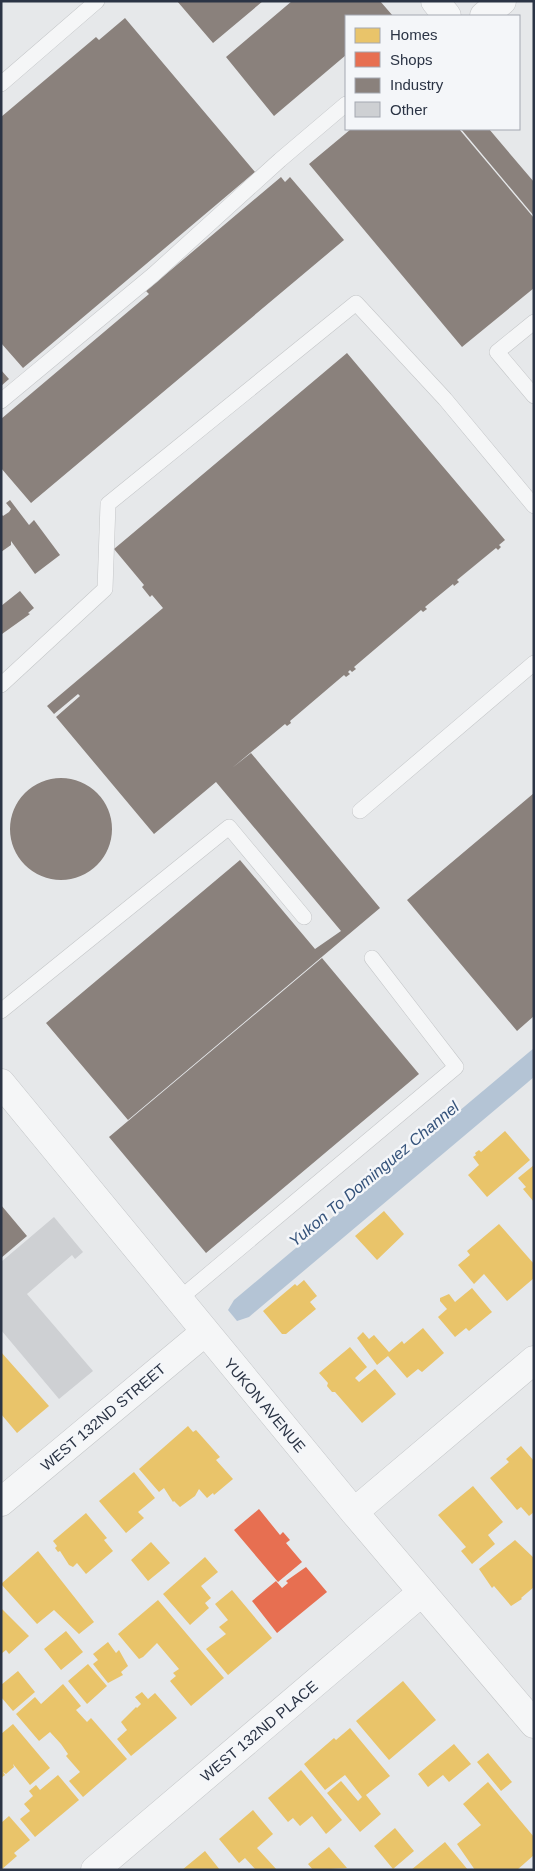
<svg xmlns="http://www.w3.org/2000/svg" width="535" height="1871" font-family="Arial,sans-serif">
<rect width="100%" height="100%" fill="#e6e8ea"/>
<path fill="#b4c4d5" d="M534,1048V1077L249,1317L237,1321L228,1310L234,1300Z"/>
<path fill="#e9c46a" d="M505,1131L530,1160L487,1197L468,1175L479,1165L473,1157L476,1155L475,1153L479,1150L481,1152Z
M534,1165V1202L523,1189L526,1187L518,1178Z
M384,1211L404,1234L377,1260L355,1236Z
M499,1224L534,1264V1278L507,1301L484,1274L474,1284L458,1265L470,1255L467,1251Z
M304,1280L317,1296L310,1302L316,1309L286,1334H282L263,1311L295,1284L297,1286Z
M472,1288L492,1312L469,1331L466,1328L455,1337L438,1317L447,1309L440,1301V1298L449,1294L455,1302Z
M423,1328L444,1353L422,1372L418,1369L407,1378L388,1356L377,1365L357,1338L363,1332L369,1339L374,1335L389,1352L402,1341L404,1344Z
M350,1347L367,1367L355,1378L359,1382L375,1369L396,1394L362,1423L335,1392H332L327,1386L328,1383L319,1373Z
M1,1352L49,1406L17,1433L1,1414Z
M188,1426L193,1432L196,1430L220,1457L216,1460L233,1479L214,1495L213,1493L207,1498L199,1489L195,1496L180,1507L174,1501L173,1502L164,1488L159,1492L139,1469Z
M521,1446L534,1461V1512L529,1516L521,1507L517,1510L490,1478L509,1462L506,1459Z
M134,1472L155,1498L138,1512L144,1518L126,1533L99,1501Z
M473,1486L503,1522L488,1535L495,1544L472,1564L461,1551L466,1547L438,1515Z
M86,1513L107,1538L104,1540L113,1551L86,1574L77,1563L73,1567L69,1565L60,1551L58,1552L55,1548L57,1546L53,1541Z
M515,1540L534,1558V1587L521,1598L522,1599L511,1606L494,1586L492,1588L479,1569Z
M151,1542L170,1563L148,1581L131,1560Z
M38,1551L94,1622L79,1634L54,1610L37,1624L1,1584Z
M205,1557L218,1572L201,1586L211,1598L205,1603L209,1608L190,1625L163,1594Z
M232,1590L272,1638L228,1675L206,1649L226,1634L219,1627L228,1620L215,1604Z
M158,1600L224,1678L191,1706L170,1681L176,1676L173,1673L179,1669L157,1643L143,1657L139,1659L118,1634Z
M1,1608L29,1636L9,1654L6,1650L1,1654Z
M66,1631L83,1652L61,1670L44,1649Z
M108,1642L116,1653L119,1650L128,1666L121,1672L123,1675L108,1683L93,1664L98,1660L93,1654Z
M88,1664L107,1686L87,1704L68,1681Z
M18,1671L35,1692L13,1711L1,1697V1685Z
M403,1681L436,1720L389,1760L356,1721Z
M63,1684L81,1706L76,1710L87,1722L91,1718L127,1759L83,1797L69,1781L80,1772L66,1756L68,1754L61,1744L50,1732L39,1741L16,1714L35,1697L41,1704Z
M142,1692L148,1699L155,1693L177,1718L131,1756L117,1739L127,1730L121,1722L136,1707L137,1708L141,1704L135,1697Z
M13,1724L50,1768L30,1785L13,1764L14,1767L6,1774L3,1772L5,1775L1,1778V1734Z
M350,1728L390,1776L366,1795L381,1814L360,1832L327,1793L341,1781L358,1801L362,1797L345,1775L325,1790L304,1764L334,1738L336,1740Z
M454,1744L471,1764L449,1782L443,1775L428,1787L418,1774Z
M488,1753L512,1782L501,1791L477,1762Z
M301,1770L342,1820L326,1834L312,1816L300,1826L293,1818L288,1822L268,1798Z
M58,1775L79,1800L35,1837L20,1819L30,1811L24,1804L33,1796L29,1791L36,1785L40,1790Z
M488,1782L534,1837V1855L517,1870H475L457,1844L481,1825L463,1804Z
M253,1810L273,1834L257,1848L277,1870H256L245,1858L239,1863L219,1839Z
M9,1816L30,1840L14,1853L17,1856L1,1870V1823Z
M395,1828L414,1851L393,1869L374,1846Z
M445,1842L468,1870H411Z
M329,1847L347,1868L313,1870L308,1864Z
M205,1851L220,1870H182Z"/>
<path fill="#e76f51" d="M259,1509L280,1535L283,1532L290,1540L286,1543L302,1562L278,1582L234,1530Z
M306,1567L327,1592L277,1633L252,1601L276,1581L282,1588L288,1583L286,1581Z"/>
<path fill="#8a817c" d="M177,1H263L213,43Z
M292,1H380L393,16H346V55L274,116L226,57Z
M125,18L255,172L23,368L1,343V117L96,37L99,40Z
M351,129H459L534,218V288L462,347L309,164Z
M461,129H489L534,182V216Z
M281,177L285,182L290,177L344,240L31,503L1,468V419L149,294L146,291Z
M347,353L505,540L499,545L501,547L498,550L496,548L457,580L459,582L454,586L453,584L425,607L427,609L423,612L421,610L354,667L356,669L352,672L350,670L348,672L350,674L346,677L344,675L290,721L291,723L287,726L285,724L232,768L251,753L380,908L128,1120L46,1023L240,860L315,949L341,931L216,782L154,834L56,717L80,696L78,694L54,714L47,706L163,608L152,595L150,597L142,587L144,585L114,549Z
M1,370L9,379L1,386Z
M10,500L29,525L34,520L60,555L35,574L11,541V545L1,552V514L3,516L9,512L11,509L6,503Z
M20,591L34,608L28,613L30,614L2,634L1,606Z
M10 829a51 51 0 1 1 102 0a51 51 0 1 1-102 0Z
M534,793V1016L517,1031L407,900Z
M322,958L419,1074L206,1253L109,1137Z
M1,1205L27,1236L1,1258Z"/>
<path fill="#ced0d3" d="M54,1217L83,1252L75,1259L72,1255L27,1294L93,1371L59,1399L1,1330V1262Z"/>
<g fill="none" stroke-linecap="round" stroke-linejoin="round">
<g stroke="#c4c6c8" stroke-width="16">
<path id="service" d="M1,84L97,1
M534,322L497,352L534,396
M1,401L153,275L280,160L346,104
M1,685L105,589L108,504L356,303L445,399L534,506
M360,811L534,663
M1,1011L229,827L304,917
M178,1300L456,1067L372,958"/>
</g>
<g stroke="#c4c6c8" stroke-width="29">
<path id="minor" d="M435,1L447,16
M484,16L502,1
M1,1083L354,1512L534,1724
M1,1502L205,1332
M354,1512L534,1360
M95,1870L422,1592"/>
</g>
<use href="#service" stroke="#f5f6f7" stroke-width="15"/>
<use href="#minor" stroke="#f5f6f7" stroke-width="28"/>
</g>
<g text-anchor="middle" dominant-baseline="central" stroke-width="5" stroke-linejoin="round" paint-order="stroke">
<g font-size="15" fill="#2b3445" stroke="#f4f6f9">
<text transform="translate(265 1405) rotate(50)">YUKON AVENUE</text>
<text transform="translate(103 1417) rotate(-40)">WEST 132ND STREET</text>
<text transform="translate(259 1731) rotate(-40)">WEST 132ND PLACE</text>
</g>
<g font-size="16" font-style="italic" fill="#34527a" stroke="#f4f6f9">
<text transform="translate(374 1174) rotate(-40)">Yukon To Dominguez Channel</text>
</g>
</g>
<rect width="535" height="1871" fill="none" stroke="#2b3445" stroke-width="5"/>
<rect x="345" y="15" width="175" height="115" fill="#f4f6f9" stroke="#a4a8b1"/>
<rect x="355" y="28" width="25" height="15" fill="#e9c46a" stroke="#a4a8b1"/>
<text x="390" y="40" font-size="15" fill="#2b3445">Homes</text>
<rect x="355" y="52" width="25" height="15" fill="#e76f51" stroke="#a4a8b1"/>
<text x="390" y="65" font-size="15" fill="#2b3445">Shops</text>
<rect x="355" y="78" width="25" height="15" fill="#8a817c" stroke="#a4a8b1"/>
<text x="390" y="90" font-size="15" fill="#2b3445">Industry</text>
<rect x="355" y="102" width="25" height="15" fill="#ced0d3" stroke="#a4a8b1"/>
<text x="390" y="115" font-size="15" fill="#2b3445">Other</text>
</svg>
